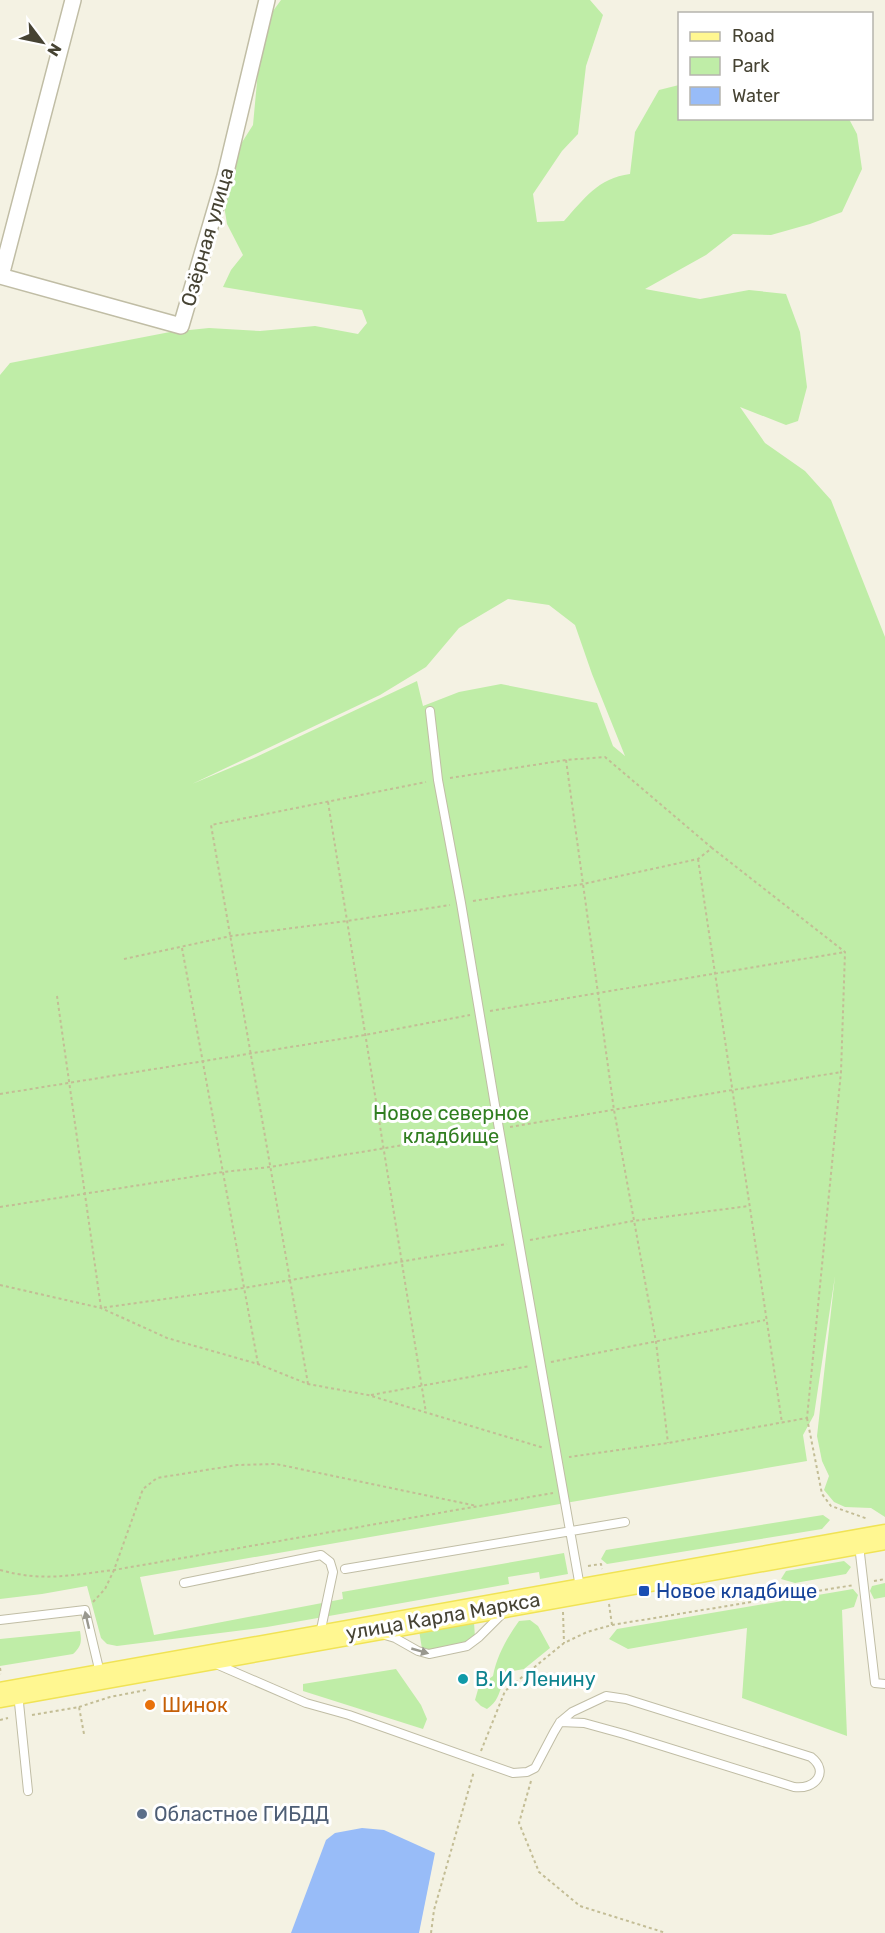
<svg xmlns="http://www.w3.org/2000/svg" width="885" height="1933" font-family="Rubik,sans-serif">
<rect width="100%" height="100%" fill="#f4f2e3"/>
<path fill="#bfeda7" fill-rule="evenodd" d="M281,0H590L603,15L586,66L578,134L562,151L533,194L537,222L564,221C584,199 598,178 630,174L635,132L659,90L679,85L680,118L849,119L857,134L862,169L842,212L810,224L771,235L733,234L706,255L645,289L700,299L749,290L786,294L800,332L807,387L798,421L786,425L740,407L765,443L805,471L831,500L885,637V1517L871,1508L845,1507L834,1502L824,1490L829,1476L822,1461L817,1436L835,1276L814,1415L803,1435L807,1461L140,1577L154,1635L343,1599L342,1592L564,1553L568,1574L540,1579L539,1572L508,1577L509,1584L267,1627L117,1646L107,1644L101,1638L87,1586L42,1594L0,1599V375L10,363L170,332L209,328L260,331L315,326L358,334L367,323L362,310L223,287L231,270L243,255L227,224L222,193L239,147L253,125L258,71L273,11ZM508,599L549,605L575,625L592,674L625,756L613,746L597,703L501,684L459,692L423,706L417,681L254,758L192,784L380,695L426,667L459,628Z
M823,1515L830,1520L822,1529L607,1564L601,1559L606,1550Z
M844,1561L851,1567L846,1574L795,1583L781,1579L786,1571Z
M885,1583V1597L874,1599L870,1591L872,1586Z
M853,1589L858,1595L854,1607L842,1610L847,1736L742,1698L747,1628L628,1649L609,1639L617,1629Z
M530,1620L538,1626L550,1648L524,1669L513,1671C510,1674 505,1679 503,1683C498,1695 498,1701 487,1709L481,1706L475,1700L479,1686L493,1676C497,1655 507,1638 519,1621Z
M474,1622L475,1638C462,1649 439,1651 422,1649L419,1630Z
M80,1631C82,1642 81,1647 73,1654L0,1666V1639Z
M396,1669L421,1705L427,1719L423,1729L303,1691V1684Z"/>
<path fill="#98bcf8" d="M362,1828L384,1830L435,1853L419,1933H291L326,1840L335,1833Z"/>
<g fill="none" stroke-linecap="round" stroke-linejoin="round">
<g stroke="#c0bda5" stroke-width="10">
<path id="lane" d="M430,711L438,780L461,903L499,1129L580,1587
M859,1545L875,1683L885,1684
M345,1569L625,1522
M184,1583L321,1555L330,1562L333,1572L320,1634
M0,1620L85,1610L100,1673
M385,1635L395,1638L418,1651L429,1654L467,1646L479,1637L504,1612
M216,1664L306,1703L349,1715L513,1773L527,1772L535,1768L554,1732L560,1722L572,1712L606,1696L626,1699L811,1757C830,1772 815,1790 794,1787L624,1734L584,1723L560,1722
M18,1693L28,1791"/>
</g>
<g stroke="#c0bda5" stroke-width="18">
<path id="street" d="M0,276L181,326L225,176L267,0
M1,276L73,0"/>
</g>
<g stroke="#f0e355" stroke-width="27">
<path id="primary" d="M0,1695L885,1537"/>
</g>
<path stroke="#c3bd95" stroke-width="2" stroke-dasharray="3 3" stroke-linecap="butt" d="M566,760L614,1110L656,1342L668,1443
M450,778L566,760L605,757L712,848
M328,802L426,1413
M698,859L782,1423
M473,901L583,884L698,859L712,848L845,952L841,1072L807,1418L668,1443L569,1457
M182,948L258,1364
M124,959L231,936L347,921L450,905
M57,996L101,1308L243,1288L507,1244
M490,1011L845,952
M0,1094L365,1035L470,1015
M510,1127L841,1072
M0,1207L223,1172L270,1167L489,1131
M530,1240L633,1221L749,1206
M0,1285L101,1308L167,1338L258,1364L308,1384L368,1395L544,1448
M551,1362L765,1320
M308,1384L211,825L426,782
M371,1395L530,1366
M807,1418L822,1494L831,1506L868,1519
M588,1566L601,1564L602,1569
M0,1570C43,1582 71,1575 114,1570L553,1493
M874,1581L885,1579
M93,1602L105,1589L114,1570L143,1489L157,1478L237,1465L276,1464L477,1506
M609,1604L612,1625
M563,1612L564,1643
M0,1668L1,1674
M79,1707L110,1697L146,1690
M32,1715L79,1707L84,1734
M0,1720L8,1718
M481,1751L505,1691L564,1643L587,1632L612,1625L854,1585
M531,1781L519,1823L539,1872L580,1906L666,1933
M431,1933L434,1910L474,1771"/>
<use href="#lane" stroke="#fff" stroke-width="8"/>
<use href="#street" stroke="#fff" stroke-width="15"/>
<use href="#primary" stroke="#fff791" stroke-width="24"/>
</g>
<defs><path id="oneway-solid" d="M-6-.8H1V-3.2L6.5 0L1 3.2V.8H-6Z" transform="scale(1.5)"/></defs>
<g fill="#99988f">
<use href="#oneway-solid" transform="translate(87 1620) rotate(-103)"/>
<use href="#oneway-solid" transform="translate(420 1651) rotate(16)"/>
</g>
<rect fill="#1a4fb4" stroke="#fff" stroke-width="2" x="638" y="1585" width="12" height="12" rx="3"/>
<circle fill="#0f9aa8" stroke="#fff" stroke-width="2" cx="463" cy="1679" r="6"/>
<circle fill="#e8710a" stroke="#fff" stroke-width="2" cx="150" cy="1705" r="6"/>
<circle fill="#5c6f8a" stroke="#fff" stroke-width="2" cx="142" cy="1814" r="6"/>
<g text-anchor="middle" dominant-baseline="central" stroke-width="6" stroke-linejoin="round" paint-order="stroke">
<g font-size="20" fill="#464333" stroke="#fff">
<text transform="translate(207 237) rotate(-74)">Озёрная улица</text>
<text transform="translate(443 1616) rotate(-10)">улица Карла Маркса</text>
</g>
<g font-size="20" fill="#307e20" stroke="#fff">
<text x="451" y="1113">Новое северное<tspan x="451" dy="23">кладбище</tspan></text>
</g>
<g font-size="20" fill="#164399" stroke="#fff" text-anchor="start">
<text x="656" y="1591">Новое кладбище</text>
</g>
<g font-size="20" fill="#0d838f" stroke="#fff" text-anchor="start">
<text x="475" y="1679">В. И. Ленину</text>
</g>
<g font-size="20" fill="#c56008" stroke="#fff" text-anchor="start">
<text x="162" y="1705">Шинок</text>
</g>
<g font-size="20" fill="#4e5e75" stroke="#fff" text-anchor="start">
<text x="154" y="1814">Областное ГИБДД</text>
</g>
</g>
<rect x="678" y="12" width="195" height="108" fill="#ffffff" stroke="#b5b4ad" stroke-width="1.5"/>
<rect x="690" y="32" width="30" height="9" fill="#fff791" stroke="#b5b4ad" stroke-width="1.5"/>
<text x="732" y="42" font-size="18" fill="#464333">Road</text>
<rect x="690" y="57" width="30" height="18" fill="#bfeda7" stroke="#b5b4ad" stroke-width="1.5"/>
<text x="732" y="72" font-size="18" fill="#464333">Park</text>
<rect x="690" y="87" width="30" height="18" fill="#98bcf8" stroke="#b5b4ad" stroke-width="1.5"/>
<text x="732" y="102" font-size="18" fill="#464333">Water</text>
<g transform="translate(42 42) rotate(122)" stroke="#ffffff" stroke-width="4.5" paint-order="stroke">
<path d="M0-4.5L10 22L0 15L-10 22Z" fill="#464333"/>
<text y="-9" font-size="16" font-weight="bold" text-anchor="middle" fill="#464333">N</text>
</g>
</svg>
